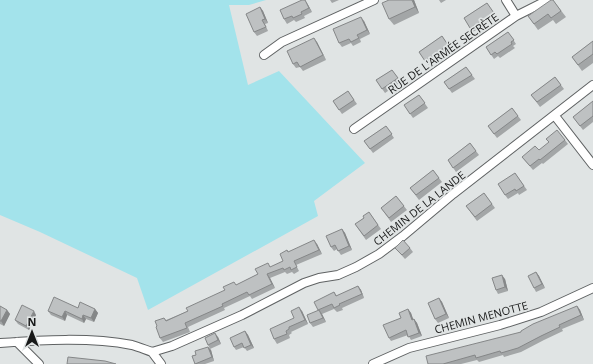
<svg xmlns="http://www.w3.org/2000/svg" width="593" height="364" font-family="'Open Sans',sans-serif">
<rect width="100%" height="100%" fill="#e0e4e4"/>
<path fill="#a3e3eb" d="M0,0H266L249,5H229L248,85L279,71L365,163L314,201L318,216L148,310L137,278L40,232L0,215Z"/>
<g fill="none" stroke-linecap="round" stroke-linejoin="round">
<g stroke="#5f6263" stroke-width="10">
<path id="street" d="M506,0L516,16
M264,55L282,42L374,0
M555,116L593,165
M354,129L516,16L548,0
M17,342L39,364
M0,343C42,340 90,337 132,345C139,347 146,350 152,352
M152,352L172,346L242,315L304,283L319,278L338,275L356,267L379,254L403,236L453,194L593,85
M152,352L161,364
M373,364L409,348L500,325L541,312L593,288"/>
</g>
<use href="#street" stroke="#fff" stroke-width="8"/>
</g>
<path fill="#a3a6a7" d="M305,0L312,12L304,16L305,18L296,22L294,20L287,24L284,19Z
M330,0H339L332,3Z
M414,0L419,13L394,25L389,19Z
M439,0H446L441,3Z
M553,0L566,17L556,24L553,20L538,30L528,16Z
M487,3L496,17L473,32L464,18Z
M260,7L263,11L268,23L265,24L268,31L257,36L254,32Z
M364,21L370,34L360,39L361,42L353,46L351,43L342,47L339,43Z
M508,32L516,44L513,46L515,48L500,58L498,56L494,59L486,47Z
M442,36L451,49L428,65L419,52Z
M593,41V63L582,71L572,57Z
M317,42L326,60L303,71L300,67L296,68L293,64Z
M466,67L475,79L452,93L444,82Z
M392,70L401,82L385,93L376,80Z
M555,77L564,89L540,107L531,95Z
M348,91L357,104L342,114L333,101Z
M419,95L428,108L413,118L404,105Z
M593,101V122L583,130L573,117Z
M512,108L521,120L497,138L488,126Z
M386,126L394,138L373,153L364,141Z
M565,140L568,144L543,164L542,163L533,170L522,157Z
M470,143L479,155L456,172L448,160Z
M433,170L442,182L419,200L410,188Z
M515,173L527,190L519,195L518,193L508,199L505,195Z
M484,193L495,208L477,221L466,206Z
M396,196L407,210L391,222L381,208Z
M369,212L381,229L366,240L355,224L364,218Z
M342,229L345,233L352,250L341,255L337,249L334,251L331,247Z
M317,244L322,254L296,265L299,271L294,274L292,272L287,274L285,272L270,278L275,288L252,299L250,296L224,308L225,310L188,327L190,332L163,342L160,338L157,326L164,318L166,320L188,311L236,285L258,274L271,267L283,261L287,250L288,252Z
M395,248H410L413,252L405,259Z
M536,272L539,276L545,288L536,292L534,288Z
M505,279L508,291L498,294L496,290Z
M358,286L361,290L364,298L342,308L343,310L337,312L334,309L322,314L326,322L313,327L310,323L318,311L334,292L337,296Z
M439,298L442,302L449,318L438,323L435,319Z
M0,306L7,310L10,314L4,326L0,324Z
M577,306L580,310L584,320L562,329L563,331L544,340L521,352L504,357L503,355L479,362L477,360L461,364H428L521,332Z
M78,308L95,309L98,313L94,322L86,319L84,323L67,315L65,321L51,315L48,311Z
M408,309L411,313L413,320L414,319L417,323L422,336L411,340L408,335L391,341L389,338L401,318Z
M302,311L308,324L291,332L292,333L289,335L290,338L277,344L274,339L294,318Z
M36,315L29,330L18,324L15,320Z
M245,331L248,335L254,348L247,351L244,347L236,350L234,347Z
M218,337L221,344L210,349L208,345Z
M208,347L211,350L214,361L205,364H195L192,356L196,355Z"/>
<path fill="#858788" d="M305,0L307,3L312,12L309,8Z
M412,0H414L419,13L415,7Z
M260,7L263,11L268,23L265,19Z
M361,17L364,21L370,34L367,30Z
M314,38L317,42L326,60L323,55Z
M342,229L345,233L352,250L349,246Z
M314,240L317,244L322,254L319,250Z
M536,272L539,276L545,288L542,284Z
M267,274L270,278L275,288L272,284Z
M502,275L505,279L508,291L505,287Z
M358,286L361,290L364,298Z
M439,298L442,302L449,318L446,314Z
M577,306L580,310L584,320L581,315Z
M299,307L302,311L308,324L305,320Z
M95,309L98,313L94,322L91,318Z
M408,309L411,313L415,324L412,320Z
M7,310L10,314L4,326L1,321Z
M319,310L322,314L326,322L323,318Z
M34,311L36,315L29,330L26,326Z
M65,311L67,315L65,321L62,317Z
M83,315L86,319L84,323L82,319Z
M414,319L417,323L422,336L419,333Z
M245,331L248,335L254,348L251,345Z
M215,333L218,337L221,344L218,340Z
M208,347L211,350L214,361L212,357Z"/>
<path fill="#bec1c2" stroke="#858788" d="M302,0H305L309,8L301,12L302,14L293,18L292,16L284,19L280,10Z
M389,0H412L415,7L389,19L382,3Z
M551,0H553L561,11L551,18L548,14L534,24L528,16Z
M487,3L494,13L470,28L464,18Z
M260,7L265,19L262,20L266,27L254,32L246,14Z
M361,17L367,30L357,35L359,38L351,42L349,39L339,43L333,29Z
M508,32L514,40L511,42L512,44L497,54L495,52L491,55L486,47Z
M442,36L448,45L425,61L419,52Z
M314,38L323,55L300,67L297,62L293,64L287,51Z
M593,41V54L578,65L572,57Z
M466,67L472,75L449,89L444,82Z
M392,70L398,78L382,89L376,80Z
M555,77L561,85L537,102L531,95Z
M348,91L354,100L339,110L333,101Z
M419,95L425,103L410,114L404,105Z
M593,101V116L580,126L573,117Z
M512,108L518,116L494,134L488,126Z
M386,126L392,134L370,149L364,141Z
M557,130L565,140L540,160L539,159L530,166L522,157L535,146L539,150L549,142L546,139Z
M470,143L476,151L453,168L448,160Z
M433,170L439,178L416,195L410,188Z
M515,173L524,186L516,191L515,189L505,195L498,184Z
M484,193L492,204L475,217L466,206Z
M396,196L404,206L389,218L381,208Z
M369,212L378,225L364,236L355,224L364,218L363,216Z
M342,229L349,246L338,251L335,245L331,247L326,236Z
M314,240L319,250L294,261L297,267L291,270L290,267L284,270L283,268L267,274L272,284L249,295L247,292L222,304L223,306L185,323L187,328L160,338L156,327L157,326L155,321L164,318L166,321L188,311L186,308L225,290L223,287L234,282L236,285L258,274L255,269L268,263L270,267L283,261L280,254L287,250L288,252Z
M403,240L410,248L402,255L395,248Z
M536,272L542,284L534,288L528,276Z
M502,275L505,287L496,290L492,278Z
M358,286L362,294L339,304L340,305L334,308L332,304L318,310L314,302L334,292L336,296Z
M54,297L78,308L80,302L95,309L91,318L83,315L82,319L65,311L62,317L48,311Z
M439,298L446,314L435,319L428,303Z
M22,305L34,311L26,326L15,320Z
M0,306L7,310L1,321H0Z
M577,306L581,315L559,325L560,327L541,336L518,348L501,353L500,351L476,358L475,355L443,364H428L426,356L521,332V331L533,324Z
M299,307L305,320L289,327V329L286,331L287,334L274,339L270,329L294,318L291,311Z
M408,309L412,320L414,319L419,333L408,337L406,330L389,338L383,325L401,318L399,313Z
M319,310L323,318L310,323L307,315Z
M245,331L251,345L244,348L242,343L234,347L230,338Z
M215,333L218,340L208,345L205,338Z
M208,347L212,357L195,364L192,356L196,355L195,351Z
M68,357L105,361L116,364H67Z"/>
<g text-anchor="middle" dominant-baseline="central" stroke-width="3.5" stroke-linejoin="round" paint-order="stroke">
<g font-size="11" fill="#181919" stroke="#e0e4e4">
<text transform="translate(443 53) rotate(-35)">RUE DE L'ARMÉE SECRÈTE</text>
<text transform="translate(419 208) rotate(-38)">CHEMIN DE LA LANDE</text>
<text transform="translate(481 317) rotate(-15)">CHEMIN MENOTTE</text>
</g>
</g>
<g transform="translate(32 332)" stroke="#e0e4e4" stroke-width="3" paint-order="stroke">
<path d="M0-3L7 15L0 10L-7 15Z" fill="#181919"/>
<text y="-6" font-size="11" font-weight="bold" text-anchor="middle" fill="#181919">N</text>
</g>
</svg>
